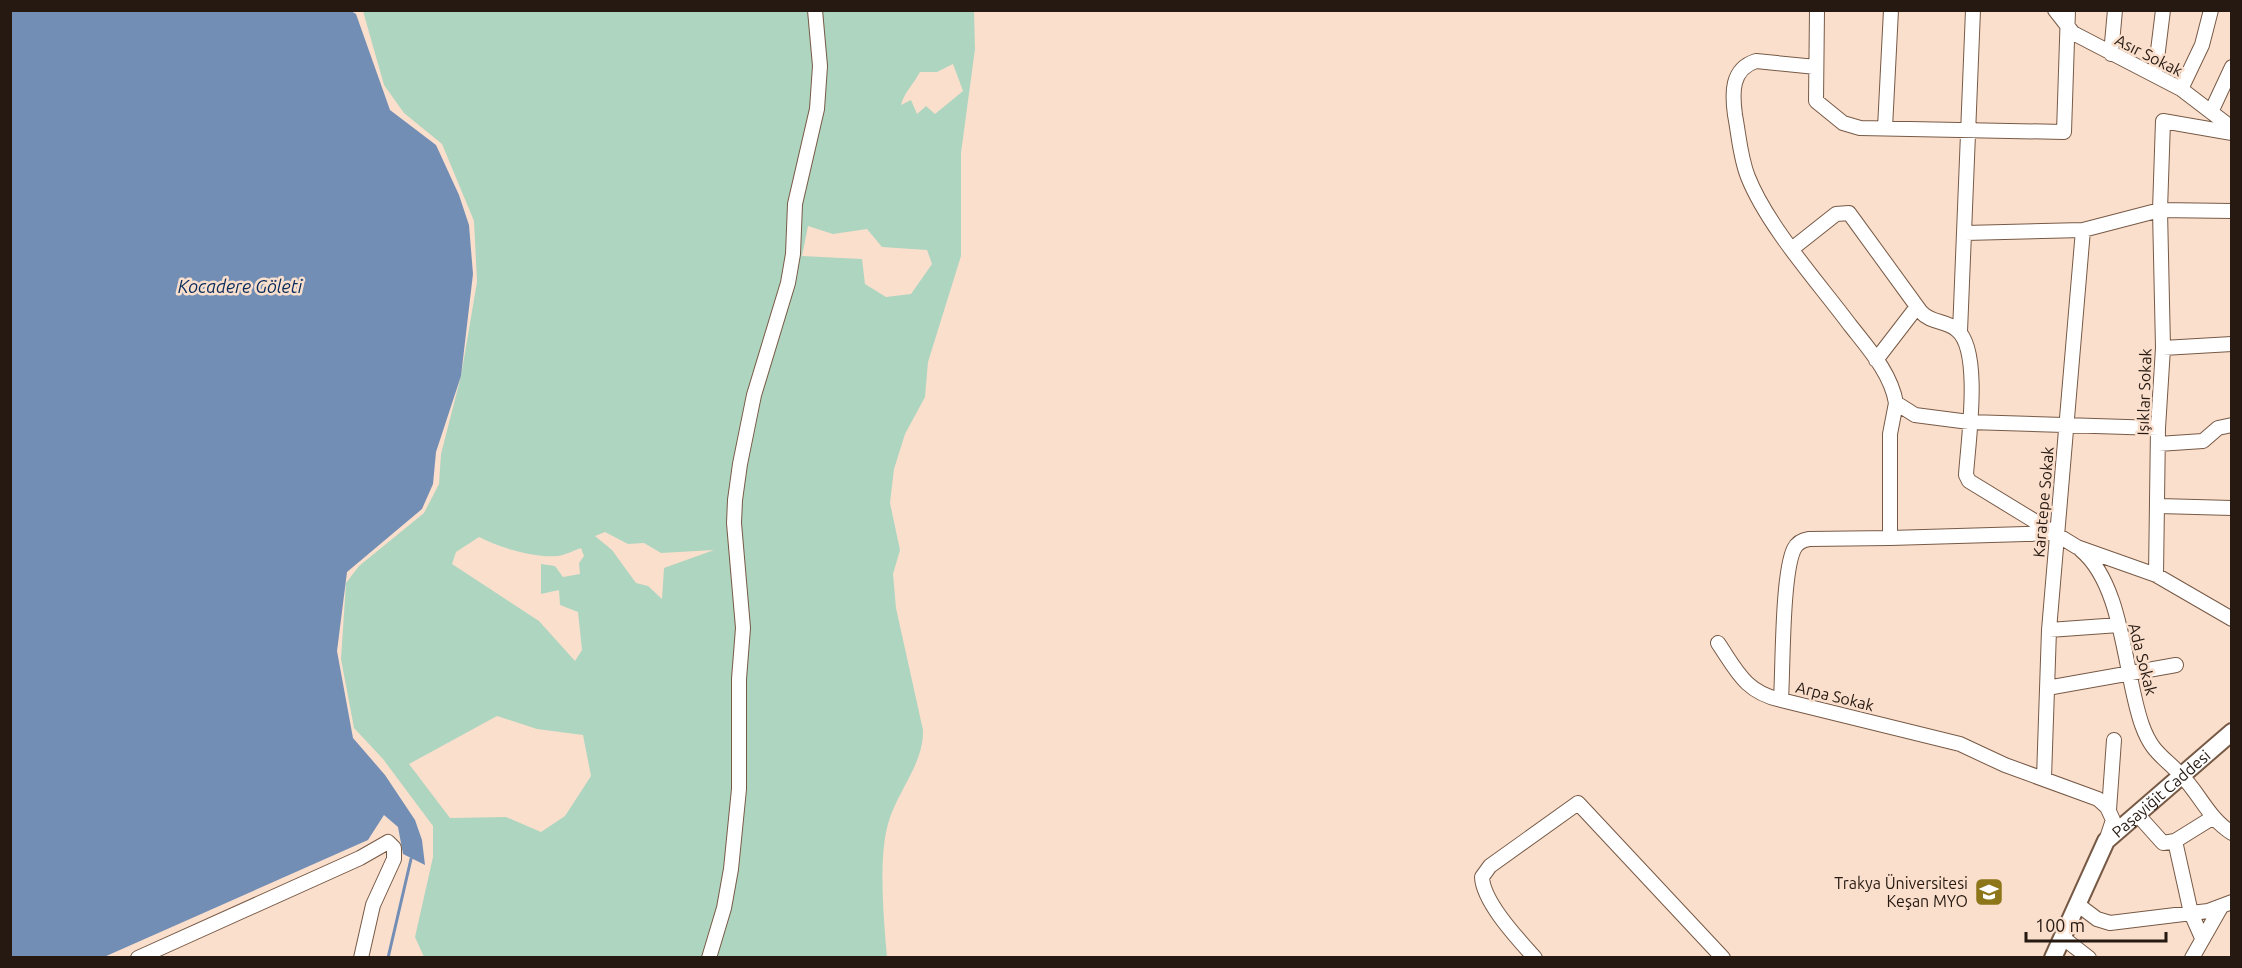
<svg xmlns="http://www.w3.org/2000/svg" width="2242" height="968" font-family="Ubuntu,sans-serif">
<rect width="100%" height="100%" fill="#fbdfcd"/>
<path fill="#aed5c0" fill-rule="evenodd" d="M363,11H974L975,49L961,153V256L928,362L925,397L905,434L894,469L890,503L900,550L893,574L896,608L923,730C924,764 897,791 888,824C878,859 884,921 887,957H424L415,937L433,857V826L383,759L354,728L341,659L346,583L359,566L424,513L439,484L441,454L461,376L477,282L474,221L442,144L404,113L384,85ZM953,64L963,91L935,114L926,106L917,114L911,100L901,105C905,91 913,85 920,72H937ZM808,226L833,234L867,229L882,247L927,250L932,264L911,294L886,297L865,284L862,259L802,256ZM605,532L628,544L644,543L661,553L714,550L664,568L662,599L648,586L636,583L612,550L595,536ZM479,537C500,548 534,558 558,556C566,555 574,550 581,548L584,556L579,563L580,574L563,577L555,566L541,564V594L559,590L560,605L578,612L582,650L575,661L539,621L452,564L456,552ZM497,716L537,729L583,735L591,776L565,816L541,832L506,817L450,818L409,764Z"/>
<path fill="#738eb4" d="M10,11H351L356,14L390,110L436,145L459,195L469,225L473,274L461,376L436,452L433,484L422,509L347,572L337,651L353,738L385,775L415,820L422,840L425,865L403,854L398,827L384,815L368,840L104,957H11Z"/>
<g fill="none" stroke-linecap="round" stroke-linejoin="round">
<path stroke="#738eb4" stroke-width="3" d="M388,958L411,859"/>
<g stroke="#775a46" stroke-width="16">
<path id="minor" d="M1817,10L1816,101L1843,123L1860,128L2064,132L2068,10
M2055,10L2073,33L2181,89L2232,128
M2111,54L2115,10
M1816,67L1756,61C1731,69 1732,93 1735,115C1739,136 1740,157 1748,177C1768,227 1818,282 1850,325C1868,348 1891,373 1896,403L1915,415L1969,422L2158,428
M2155,75L2163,10
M2181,89L2202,45L2211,10
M2211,112L2232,67
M1885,128L1891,10
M1965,233L2083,230L2160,210L2232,211
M1793,248L1836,214L1849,213L1921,312C1932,324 1946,320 1957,330C1982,350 1968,442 1966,475L1969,481L2077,547L2156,575L2232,619
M1960,332L1973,10
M2163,348L2232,344
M1876,360L1916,308
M1896,403L1890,434V538L1809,539C1802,540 1797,543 1794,549C1782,574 1783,667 1781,700L1960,744L2005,765L2098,799L2107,807L2113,820L2106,841
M2158,444L2203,441L2218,428L2232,425
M2159,506L2232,508
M1890,538L2055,533
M2081,550C2124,586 2124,675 2142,725C2152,753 2163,756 2181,775C2200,794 2208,818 2232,833
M2156,575L2158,428L2163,348L2160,210L2163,121L2232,133
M2049,630L2119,625
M1718,643C1737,671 1745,692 1781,700
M2047,688L2176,665
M2044,778L2049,630L2083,230
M2109,810L2114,740
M2137,814L2163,843L2175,841L2212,818
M2175,841L2191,913L2202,938
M2077,904L2097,919L2110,923L2208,911L2232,902
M2062,937L2089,958
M138,958L360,858L388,842L394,848V859L373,905L361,958
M709,958L724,908L731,869L739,789V679L743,628L734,523L735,500L740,464L754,395L788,283L793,254L795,204L817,109L820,66L815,10
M1535,958C1518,939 1483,902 1482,877L1490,866L1578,803L1723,958
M2192,958L2221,907"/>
</g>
<g stroke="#775a46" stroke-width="20">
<g id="major">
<path id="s1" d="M2053,958L2106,841L2232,732"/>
</g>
</g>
<use href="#minor" stroke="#fff" stroke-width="14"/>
<use href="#major" stroke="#fff" stroke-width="16"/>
</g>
<defs>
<g id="university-square" transform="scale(1.5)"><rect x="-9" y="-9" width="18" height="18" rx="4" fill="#8d7519" stroke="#fbdfcd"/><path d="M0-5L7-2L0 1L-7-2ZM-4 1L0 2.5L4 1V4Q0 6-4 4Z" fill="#fff"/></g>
</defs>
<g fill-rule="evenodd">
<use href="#university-square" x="1989" y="892"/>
</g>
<g text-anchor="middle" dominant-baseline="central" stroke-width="5" stroke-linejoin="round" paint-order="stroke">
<g font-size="16" fill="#251911" stroke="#fbdfcd">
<text transform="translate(2149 55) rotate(27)">Asır Sokak</text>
<text transform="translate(2144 392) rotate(-88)">Işıklar Sokak</text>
<text transform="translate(2043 502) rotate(-85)">Karatepe Sokak</text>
<text transform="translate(2143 659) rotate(76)">Ada Sokak</text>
<text transform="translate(1835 696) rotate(14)">Arpa Sokak</text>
<text stroke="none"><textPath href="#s1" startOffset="201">Paşayiğit Caddesi</textPath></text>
</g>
<g font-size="16" fill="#251911" stroke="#fbdfcd" text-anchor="end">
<text x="1968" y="883">Trakya Üniversitesi<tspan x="1968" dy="18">Keşan MYO</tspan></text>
</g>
<g font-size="18" font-style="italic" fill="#072b5b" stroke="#fbdfcd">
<text x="240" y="286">Kocadere Göleti</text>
</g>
</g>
<rect width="2242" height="968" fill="none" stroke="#251911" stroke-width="24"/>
<path d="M2026 932v9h140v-9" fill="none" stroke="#251911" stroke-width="3"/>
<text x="2035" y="932" font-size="18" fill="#251911" stroke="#fbdfcd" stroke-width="4.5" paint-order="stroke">100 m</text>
</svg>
